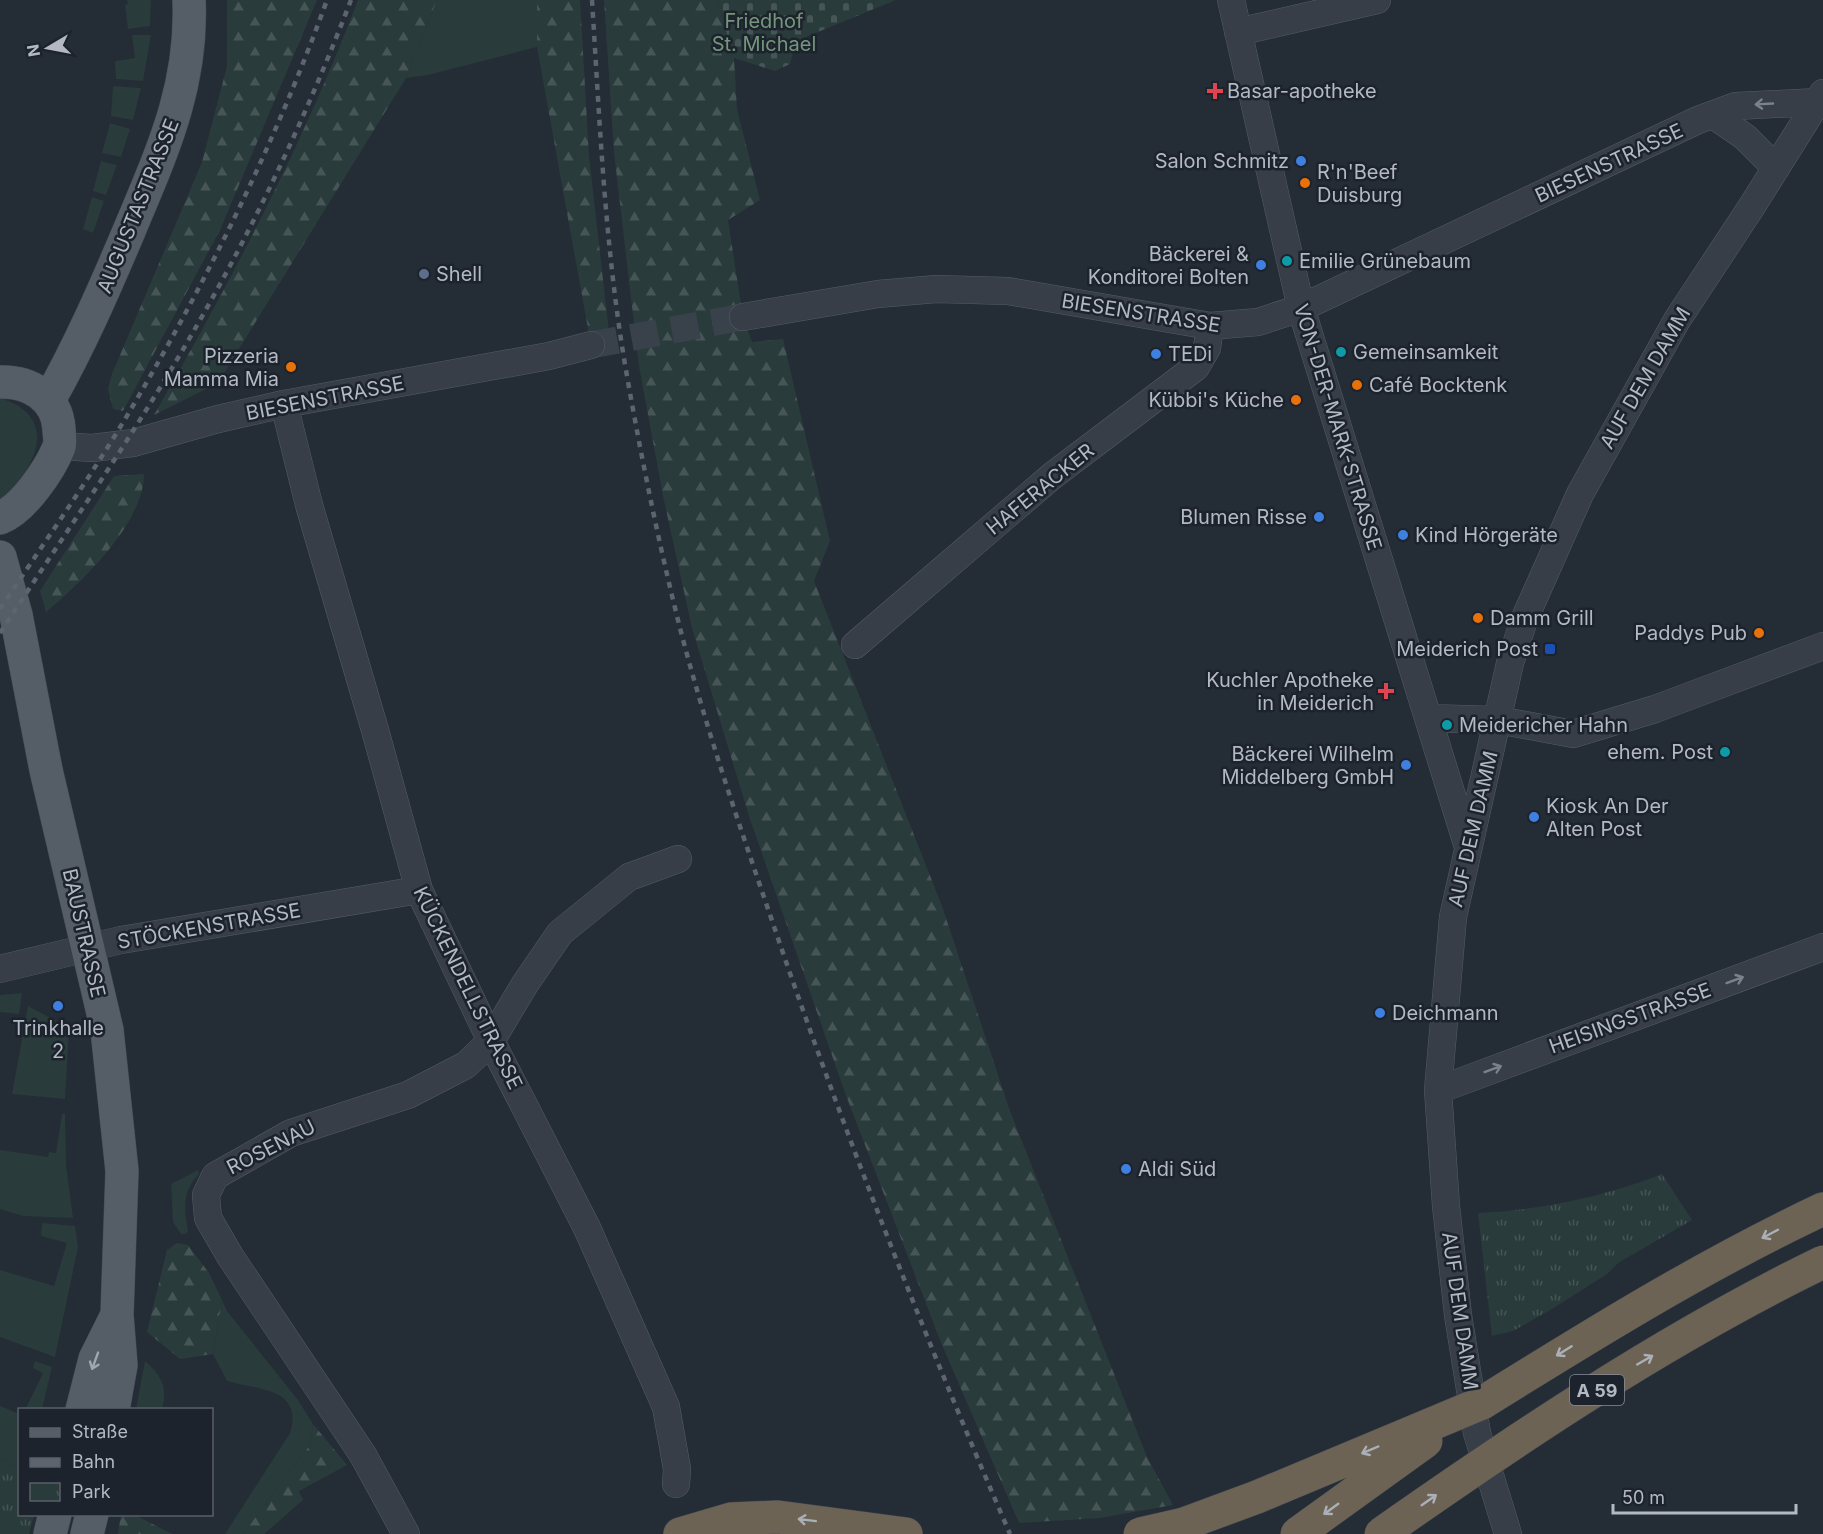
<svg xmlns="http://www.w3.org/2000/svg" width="1823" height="1534" font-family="Inter,sans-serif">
<defs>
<pattern id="forest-firs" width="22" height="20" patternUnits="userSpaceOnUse" patternTransform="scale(1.5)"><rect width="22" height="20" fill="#2a3b3b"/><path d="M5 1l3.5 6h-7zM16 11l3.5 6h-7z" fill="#465556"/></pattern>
<pattern id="cemetery-stones" width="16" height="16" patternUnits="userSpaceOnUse" patternTransform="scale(1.5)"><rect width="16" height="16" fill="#2a3b3b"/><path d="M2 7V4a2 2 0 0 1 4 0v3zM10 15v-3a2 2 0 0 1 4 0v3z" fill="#465556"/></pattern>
<pattern id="park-tufts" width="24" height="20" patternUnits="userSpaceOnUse" patternTransform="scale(1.5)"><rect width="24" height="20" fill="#2a3b3b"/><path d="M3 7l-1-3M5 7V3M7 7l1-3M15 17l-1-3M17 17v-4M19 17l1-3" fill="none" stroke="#465556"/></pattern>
</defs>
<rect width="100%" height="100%" fill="#242c36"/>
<path fill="#2a3b3b" d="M127,0H151L150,26L128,29L125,5L128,4Z
M437,0H537V47L428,75L406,78Z
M132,35H151L143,81L116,79L115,61L135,58Z
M113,86L141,88L133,120L111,116Z
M110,123L130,129L121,157L102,153Z
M101,161L117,165L106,195L93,191Z
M92,197L104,201L93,233L83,229Z
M0,398C62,417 35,470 0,501Z
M22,993L19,1014L0,1012V995Z
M28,1006L69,1028L65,1099L12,1094Z
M62,1114H65L66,1165L73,1218L23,1216L0,1209V1150L48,1157L49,1152L56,1153Z
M198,1170L199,1174C182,1191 184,1209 188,1231L185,1234H181L173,1222L171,1184Z
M42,1223L75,1226L78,1247L55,1357L0,1337V1270L54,1286L67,1243L41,1236Z
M222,1300L227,1311L298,1400L313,1424L310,1445L243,1534H225L290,1433C304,1387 256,1390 227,1381L213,1354Z
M35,1361L52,1367L42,1409L26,1408L43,1373L33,1368Z
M145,1361C162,1376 168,1387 162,1409H136Z
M0,1406L19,1414V1470L0,1458Z"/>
<path fill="url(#forest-firs)" d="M227,0H317L220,230L123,411L113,409L108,389L112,374L202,162L227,66Z
M358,0H437L406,78L218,383L154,415C231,281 303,145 358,0Z
M537,0H580L589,156L610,341L591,345L537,47Z
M604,0H717L734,58L737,109L760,200L728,220L743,317L752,342L783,339L830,541L814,581L942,906L1010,1111L1147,1457L1173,1505L1100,1518L1019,1523L942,1345L845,1093L749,816L692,628L663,496L639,366L614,152Z
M144,474C144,523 82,582 46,612L40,591L114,476Z
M177,1243L188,1245L209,1273L222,1300L213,1354L180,1359L147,1332L167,1250Z
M313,1424L347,1465L299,1491L303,1500L264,1534H243L310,1445Z
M121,1514L135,1515L172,1534H118Z"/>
<path fill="url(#cemetery-stones)" d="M717,0H896L796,41L790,64L775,71L734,58Z"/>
<path fill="url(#park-tufts)" d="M1662,1174L1692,1220L1618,1263L1607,1274L1552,1309L1513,1331L1492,1336L1478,1213C1540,1210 1604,1197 1662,1174Z
M0,1458L19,1470L20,1514L34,1515L29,1534H0Z"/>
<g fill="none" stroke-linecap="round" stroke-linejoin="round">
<path stroke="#39414b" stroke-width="27" stroke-dasharray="27 14" stroke-linecap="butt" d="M591,345L743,317"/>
<g stroke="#555c65" stroke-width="28">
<path id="minor" d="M1231,0L1301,308L1468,847
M1238,32L1377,0
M1713,115L1745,137L1776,168
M743,317L878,294L936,289L1008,291L1210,326L1258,322L1301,308L1698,120L1736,106L1817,102
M284,404L309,505L375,730L419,890L491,1041L587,1228L666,1407L677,1469L676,1484
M60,446L92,448L133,443L218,419L284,404L549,356L591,345
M855,645L1052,476L1196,367L1207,348L1210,326
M1428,718L1498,720L1573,734L1655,709L1823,646
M0,969L121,940L419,890
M1438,1090L1823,947
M406,1534L363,1455L230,1256L208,1218L206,1195L215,1176L291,1133L408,1095L466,1065L491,1041L525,984L560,933L629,877L678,859
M1508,1534L1477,1433L1458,1315L1446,1206L1438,1090L1453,917L1510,663L1524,620L1580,494L1677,320L1752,206L1823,93"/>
</g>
<g stroke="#414750" stroke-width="34">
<path id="major" d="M0,382C29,381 57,397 59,429C59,435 61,442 59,447C49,471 23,509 0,518
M49,400C80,345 104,290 129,231C161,154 193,87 189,0
M0,557L16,615L46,770L107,1030L122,1171L117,1315L121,1365L113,1410
M82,1410L95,1359L117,1315
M50,1534L55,1514
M87,1534L92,1514"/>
</g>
<g stroke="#424952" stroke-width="34">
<path id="highway" d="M1482,1403C1593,1334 1704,1265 1823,1209
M680,1534L731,1519L778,1517L906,1534"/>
</g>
<use href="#minor" stroke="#373e47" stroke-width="27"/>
<use href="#major" stroke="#555d67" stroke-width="33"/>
<use href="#highway" stroke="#6c6355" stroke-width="33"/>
<path stroke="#5c646f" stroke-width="4.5" stroke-dasharray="6 6" stroke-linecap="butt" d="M592,0C600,125 605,252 627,376C642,461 659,545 680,628C708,737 746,844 782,950C850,1148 927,1342 1010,1534
M0,609C45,541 93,474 134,404C210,275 276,141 327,0
M0,633C66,532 136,432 196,327C256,223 308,112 351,0"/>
<g stroke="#424952" stroke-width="34" stroke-linecap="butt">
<path id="highway-bridge" d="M1140,1534L1184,1524L1257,1497L1482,1403
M1297,1534L1426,1441
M1381,1534C1522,1435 1667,1338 1823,1262"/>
</g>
<use href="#highway-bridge" stroke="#6c6355" stroke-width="33"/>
</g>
<defs><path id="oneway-shaft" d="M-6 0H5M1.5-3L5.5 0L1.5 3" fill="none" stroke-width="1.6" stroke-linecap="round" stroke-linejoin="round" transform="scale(1.5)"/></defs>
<g stroke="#7b828b">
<use href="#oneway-shaft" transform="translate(1764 104) rotate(177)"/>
<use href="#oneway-shaft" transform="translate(1735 980) rotate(-20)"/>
<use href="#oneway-shaft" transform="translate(1493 1069) rotate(-20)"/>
</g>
<g stroke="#abb0b8">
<use href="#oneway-shaft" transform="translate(1770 1234) rotate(152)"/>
<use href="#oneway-shaft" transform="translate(1564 1351) rotate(148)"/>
<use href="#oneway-shaft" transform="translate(1645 1360) rotate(-30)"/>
<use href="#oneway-shaft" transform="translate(1370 1450) rotate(157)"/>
<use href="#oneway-shaft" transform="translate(1429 1500) rotate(-35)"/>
<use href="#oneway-shaft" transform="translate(1331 1509) rotate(144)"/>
<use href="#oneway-shaft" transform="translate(807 1520) rotate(-173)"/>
</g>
<use stroke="#9fa7b1" href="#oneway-shaft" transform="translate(95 1361) rotate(110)"/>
<g fill="#e0444e" stroke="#1d232c" stroke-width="2">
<path d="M1212 82h6v6h6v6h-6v6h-6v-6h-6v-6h6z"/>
<path d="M1383 682h6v6h6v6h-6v6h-6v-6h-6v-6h6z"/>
</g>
<g fill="#3f7fe0" stroke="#1d232c" stroke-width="2">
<circle cx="1301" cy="161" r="6"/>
<circle cx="1261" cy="265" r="6"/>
<circle cx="1156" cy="354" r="6"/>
<circle cx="1319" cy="517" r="6"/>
<circle cx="1403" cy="535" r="6"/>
<circle cx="1406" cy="765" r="6"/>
<circle cx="1534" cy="817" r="6"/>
<circle cx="58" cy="1006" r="6"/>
<circle cx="1380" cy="1013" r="6"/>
<circle cx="1126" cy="1169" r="6"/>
</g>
<g fill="#e8710a" stroke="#1d232c" stroke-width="2">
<circle cx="1305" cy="183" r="6"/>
<circle cx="291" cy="367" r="6"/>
<circle cx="1357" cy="385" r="6"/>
<circle cx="1296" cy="400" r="6"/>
<circle cx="1478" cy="618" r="6"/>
<circle cx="1759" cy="633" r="6"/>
</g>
<g fill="#0f9aa8" stroke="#1d232c" stroke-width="2">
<circle cx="1287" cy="261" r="6"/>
<circle cx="1341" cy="352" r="6"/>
<circle cx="1447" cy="725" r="6"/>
<circle cx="1725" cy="752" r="6"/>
</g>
<circle fill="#5c6f8a" stroke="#1d232c" stroke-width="2" cx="424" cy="274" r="6"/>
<rect fill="#1a4fb4" stroke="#1d232c" stroke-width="2" x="1544" y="643" width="12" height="12" rx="3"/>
<g text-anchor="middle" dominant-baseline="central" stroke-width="5" stroke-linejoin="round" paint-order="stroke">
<rect fill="#1d232c" stroke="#858c96" stroke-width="1.5" x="1570" y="1375" width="54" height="30" rx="4.5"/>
<g font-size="18" font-weight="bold" fill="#b2b9c3">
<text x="1597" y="1390">A 59</text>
</g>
<g font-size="20" fill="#74967c" stroke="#1d232c">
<text x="764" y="21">Friedhof<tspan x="764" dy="23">St. Michael</tspan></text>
</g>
<g font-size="20" fill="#b2b9c3" stroke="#1d232c" text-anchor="start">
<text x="1227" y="91">Basar-apotheke</text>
<text x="1289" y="161" text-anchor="end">Salon Schmitz</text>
<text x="1317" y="172">R'n'Beef<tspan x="1317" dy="23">Duisburg</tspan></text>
<text x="1249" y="254" text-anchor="end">Bäckerei &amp;<tspan x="1249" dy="23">Konditorei Bolten</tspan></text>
<text x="1299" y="261">Emilie Grünebaum</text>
<text x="436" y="274">Shell</text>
<text x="1353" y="352">Gemeinsamkeit</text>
<text x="1168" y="354">TEDi</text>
<text x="279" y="356" text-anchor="end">Pizzeria<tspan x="279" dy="23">Mamma Mia</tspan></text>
<text x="1369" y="385">Café Bocktenk</text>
<text x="1284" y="400" text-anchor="end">Kübbi's Küche</text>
<text x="1307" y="517" text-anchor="end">Blumen Risse</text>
<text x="1415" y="535">Kind Hörgeräte</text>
<text x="1490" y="618">Damm Grill</text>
<text x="1747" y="633" text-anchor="end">Paddys Pub</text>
<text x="1538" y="649" text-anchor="end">Meiderich Post</text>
<text x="1374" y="680" text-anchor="end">Kuchler Apotheke<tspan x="1374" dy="23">in Meiderich</tspan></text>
<text x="1459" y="725">Meidericher Hahn</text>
<text x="1713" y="752" text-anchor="end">ehem. Post</text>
<text x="1394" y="754" text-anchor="end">Bäckerei Wilhelm<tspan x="1394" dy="23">Middelberg GmbH</tspan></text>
<text x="1546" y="806">Kiosk An Der<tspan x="1546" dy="23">Alten Post</tspan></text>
<text x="1392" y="1013">Deichmann</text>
<text x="58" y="1028" text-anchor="middle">Trinkhalle<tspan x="58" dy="23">2</tspan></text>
<text x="1138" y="1169">Aldi Süd</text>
</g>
<g font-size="20" fill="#b2b9c3" stroke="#1d232c">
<text transform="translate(1609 163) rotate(-25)">BIESENSTRASSE</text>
<text transform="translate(138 206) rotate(-68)">AUGUSTASTRASSE</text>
<text transform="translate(1141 313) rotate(9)">BIESENSTRASSE</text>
<text transform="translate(1645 378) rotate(-60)">AUF DEM DAMM</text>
<text transform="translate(325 398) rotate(-11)">BIESENSTRASSE</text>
<text transform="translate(1338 427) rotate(73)">VON-DER-MARK-STRASSE</text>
<text transform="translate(1040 489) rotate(-39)">HAFERACKER</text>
<text transform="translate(1473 829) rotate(-77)">AUF DEM DAMM</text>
<text transform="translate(209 926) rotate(-10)">STÖCKENSTRASSE</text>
<text transform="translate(84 933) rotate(77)">BAUSTRASSE</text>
<text transform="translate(468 988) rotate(64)">KÜCKENDELLSTRASSE</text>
<text transform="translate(1630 1018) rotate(-20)">HEISINGSTRASSE</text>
<text transform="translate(271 1147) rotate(-27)">ROSENAU</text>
<text transform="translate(1460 1311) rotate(82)">AUF DEM DAMM</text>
</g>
</g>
<rect x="18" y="1408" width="195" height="108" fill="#1d232c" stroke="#595f68" stroke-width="1.5"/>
<rect x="30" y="1428" width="30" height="9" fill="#555d67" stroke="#595f68" stroke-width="1.5"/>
<text x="72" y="1438" font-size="18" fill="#b2b9c3">Straße</text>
<rect x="30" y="1458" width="30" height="9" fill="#5c646f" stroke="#595f68" stroke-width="1.5"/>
<text x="72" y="1468" font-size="18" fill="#b2b9c3">Bahn</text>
<rect x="30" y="1483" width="30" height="18" fill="url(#park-tufts)" stroke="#595f68" stroke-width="1.5"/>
<text x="72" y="1498" font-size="18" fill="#b2b9c3">Park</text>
<g transform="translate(48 48) rotate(260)" stroke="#1d232c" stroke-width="4.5" paint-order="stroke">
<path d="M0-4.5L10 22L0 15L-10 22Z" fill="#b2b9c3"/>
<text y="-9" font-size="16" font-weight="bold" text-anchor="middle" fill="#b2b9c3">N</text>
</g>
<path d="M1613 1504v9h183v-9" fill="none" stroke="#b2b9c3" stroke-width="3"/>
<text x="1622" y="1504" font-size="18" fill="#b2b9c3" stroke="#1d232c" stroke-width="4.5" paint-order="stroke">50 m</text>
</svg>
